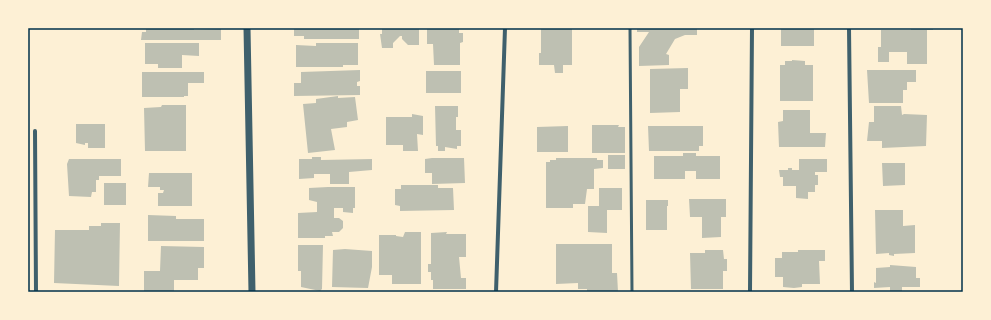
<svg xmlns="http://www.w3.org/2000/svg" width="991" height="320" font-family="Jost,sans-serif">
<rect width="100%" height="100%" fill="#fdf0d5"/>
<path fill="#bec0b2" d="M146,28H194V30L221,29V40H141L142,32H146Z
M294,28H359V39H304V36H294Z
M382,28H419V45H408L402,39V36H400L393,43V48H382L380,34H382Z
M427,28H459V33H463V42L460,43V65H434L433,44H427Z
M541,28H572V65H563V73H555L554,65H539V53H541Z
M637,28H697V35H685L675,39L666,54L669,55V65L639,66V47L649,32H637Z
M781,28H814V46H781Z
M911,28H933V30H927V64H907V52H889V62H878V47H881V30H911Z
M145,43H199V56L182,55V68H158V64H145Z
M316,43H358V65H343V67H296V45L316,46Z
M792,60L805,61V65H813V101H780V65H785V61H792Z
M688,68V89H680V112L650,113V69Z
M360,70V81L357,82V86H360V95L294,96V83H301V72Z
M867,70H916V82H907V90H903V103H869Z
M426,71H461V93H426Z
M142,72H204V83H188V96H184V97H142Z
M338,96V98L355,97L358,120L347,122V127L331,129L335,150L308,153L303,104L316,103V99Z
M162,105H186V151H145L144,108L161,107Z
M435,106H458V117H456V130H461V146H457V149L445,147V151H438V146H436Z
M874,106H901L902,115L904,114L927,115L926,146L882,148V141H867L869,122H874Z
M783,110H810V133H826L825,147H779L778,122L783,121Z
M412,114L423,116V135L417,134L418,151H403V145H386V117H412Z
M76,124H105V148H88V143H85V145L76,143Z
M592,125H619L618,127H625V153H592Z
M568,126V152H537V127Z
M648,126H703V146H699V151H649Z
M683,153H696V156H720V179H696V171H685V179H654V156H683Z
M608,155H625V169H608Z
M312,157H321V160L372,159V170L349,172V184H330V174H314V178L299,179V159H312Z
M432,158H464L465,183L432,184V173H425V159Z
M556,158H597V160H603V168L594,169V189H587L585,204H573V208H546V162H550V160H556Z
M69,159H121V176H99V180H96V192H92L91,197L69,196L67,164Z
M799,159H827V172H815V175H818V185H815V192H808V199L796,198V186H783V177H780L779,170H788V168H792V170H799Z
M882,163H905V185L883,186Z
M149,173H192V206H158V193H163L164,190H160V187H148Z
M104,183H126V205H104Z
M401,185H438V188H453L454,210L400,211V206L395,205V189H401Z
M328,187H355V208H353V213L343,212V208H334V218H339L343,221V228L339,232H332L333,236H325V238H298V213L317,212V202L309,200V188Z
M599,188H622V210H607V233L588,232V206H599Z
M689,199H726V217H721V237L702,238V217H690Z
M646,200H668V206H667V230H646Z
M875,210H903V226L915,225V253L894,254V256L889,255V253L876,254Z
M148,215L176,216V219H204V241H148Z
M101,223H120L119,286L54,283L55,230H89V226H101Z
M405,232H421V284H392V275H379V235H396V236L403,237Z
M447,232L446,234H466V257H459L461,278H466V289H433V280H431V272H428V264H431V233Z
M556,244H612V273H617L618,292H587V289H578V283L556,284Z
M298,245H323L322,289L320,291L301,287V271H298Z
M161,246L204,247V268H198V280H174V292H144V271H160Z
M345,249L372,251V267L368,288L332,287L333,250Z
M705,250H723L724,259H727V271H723V289H691L690,253H705Z
M798,250H825V261H819L820,284H802V287L794,288L783,287V277H775V258H782V252H798Z
M890,265L916,267V278H920V287H902V291H890V287L874,288V282L876,283V268L890,267Z"/>
<g fill="none" stroke-linecap="round" stroke-linejoin="round">
<path stroke="#3f606c" stroke-width="3" d="M630,28L632,292"/>
<path stroke="#3f606c" stroke-width="4" d="M849,28L852,292
M35,131L36,292
M496,292L505,28
M750,292L752,28"/>
<path stroke="#3f606c" stroke-width="7" d="M247,28L252,292"/>
</g>
<rect width="991" height="320" fill="none" stroke="#fdf0d5" stroke-width="58"/>
<rect x="29" y="29" width="933" height="262" fill="none" stroke="#003049" stroke-width="1.5"/>
</svg>
